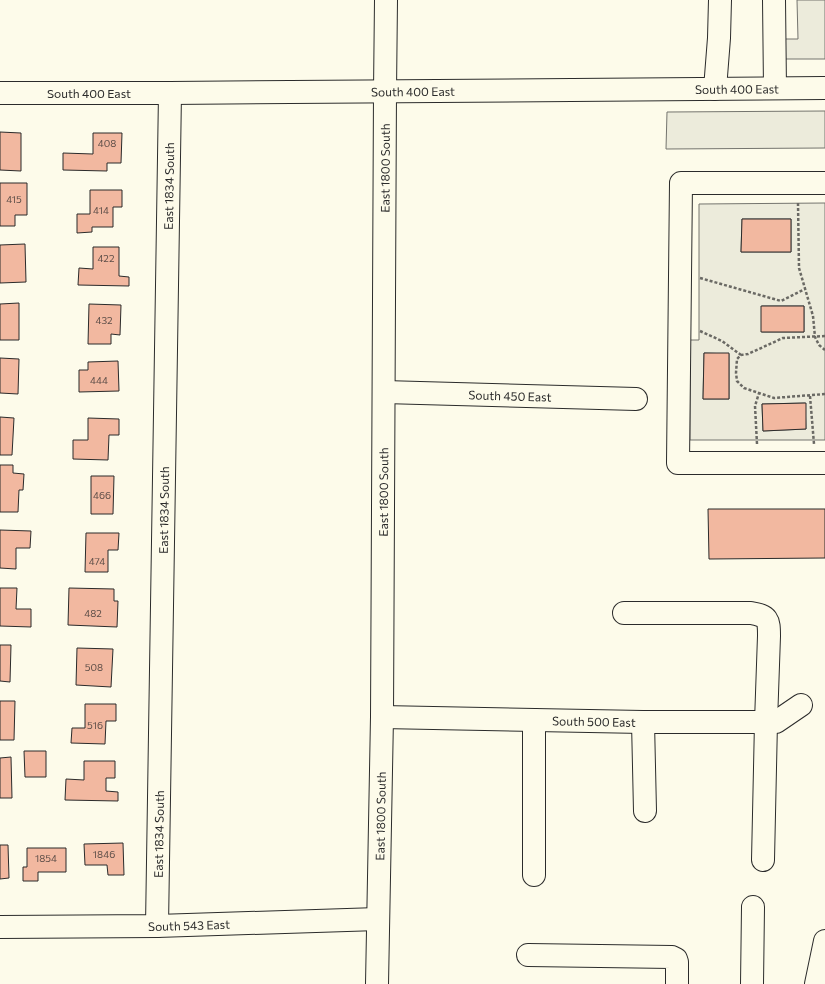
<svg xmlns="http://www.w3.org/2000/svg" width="825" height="984" font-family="Commissioner,sans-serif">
<rect width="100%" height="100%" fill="#fdfbea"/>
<path fill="#ecebdb" stroke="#74746e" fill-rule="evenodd" d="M797,0H825V59H782V39H798Z
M825,111V148L666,149L667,112Z
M825,203V440H690V340H699V204ZM742,219H791V252H741ZM762,306H804V332H762ZM704,353L729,354V399H703ZM805,403L806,429L763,431L762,404Z"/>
<path fill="#f2b8a0" stroke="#2b2b2b" d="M0,132L21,133V171L0,170Z
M93,133H122L121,163H107V171L63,170V153L93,154Z
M0,183H27V215H15V226H0Z
M90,190H122V207H113V227H92V232L77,233V214H90Z
M742,219H791V252H741Z
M25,244L26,282L0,283V245Z
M93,247H119V276L129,277V286L78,285L79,268L93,269Z
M19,303V340H0V304Z
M89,304L121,305L120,335L111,334V344H88Z
M761,306H804V332H761Z
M704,353H729V399H703Z
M0,358L19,359L18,394L0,393Z
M118,361L119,391L79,392V370H88V362Z
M806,403V429L763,431L762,404Z
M0,417L14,418L12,455H0Z
M88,418L119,419V435H109L108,460L73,459V440H88Z
M0,465H13V473L24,474L23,490H19L18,512H0Z
M91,476H114L113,514H91Z
M708,509H825V558L709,559Z
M0,530L31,531L30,548H16V569L0,568Z
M86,533H119L118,550H108V572H85Z
M0,588H17L16,609H31V627L0,626Z
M69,588L114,589V601H118L117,627L68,625Z
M0,645H11L10,682L0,681Z
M77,648L113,649L111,687L76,685Z
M0,701H15L14,740H0Z
M85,704H116V721H106L105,744L71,743L72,728H85Z
M24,751H46V777H25Z
M11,757L12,798H0V758Z
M84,761H115V778H106V791L118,792V801L65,800L66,779L84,780Z
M123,843L124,875H108L107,865H85L84,844Z
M0,845H8L9,878L0,879Z
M27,848H66V872H38V881H23V867H27Z"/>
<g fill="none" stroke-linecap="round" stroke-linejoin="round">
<g stroke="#2b2b2b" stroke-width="24">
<g id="minor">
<path d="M774,0L775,88"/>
<path d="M715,89L719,38L720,0"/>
<path id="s1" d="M0,93H170L825,88"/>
<path d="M825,183H681L678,463H825"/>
<path id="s2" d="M384,392L636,399"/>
<path d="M624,613H751C768,616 769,619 769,636L766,722L763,860"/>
<path id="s3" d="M382,717L643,722H776L801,705"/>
<path d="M534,720V875"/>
<path d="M643,722L645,811"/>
<path id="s4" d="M157,926L170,93"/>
<path id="s5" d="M0,927L157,926L378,919"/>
<path d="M528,955L672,957L676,959L677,962V984"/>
<path id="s6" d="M377,984L382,717L385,91L386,0"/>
<path d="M752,984L753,907"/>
<path d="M816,984L825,941"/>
</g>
</g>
<path stroke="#6a6964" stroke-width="2.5" stroke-dasharray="3 2" stroke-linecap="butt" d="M798,203L799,268L813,316L815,337L819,345L825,350
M700,278L781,301L805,289
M700,331L722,341L741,355
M825,336L783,338L748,354L741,355L737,359L736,373L737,381L744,388L774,398L825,394
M810,396L814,444
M757,444L755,406L759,393"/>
<use href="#minor" stroke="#fdfbea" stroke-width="22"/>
</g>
<g text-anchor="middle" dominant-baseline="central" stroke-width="3" stroke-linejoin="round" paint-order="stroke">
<g font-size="10" fill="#5d4e48">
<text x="107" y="143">408</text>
<text x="14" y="199">415</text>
<text x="101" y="210">414</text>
<text x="106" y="258">422</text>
<text x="104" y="320">432</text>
<text x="99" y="380">444</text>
<text x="102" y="495">466</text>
<text x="97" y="561">474</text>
<text x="93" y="613">482</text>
<text x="94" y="667">508</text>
<text x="95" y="725">516</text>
<text x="104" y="854">1846</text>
<text x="46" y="858">1854</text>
</g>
<g font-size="12" fill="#2b2b2b" stroke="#fdfbea">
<text stroke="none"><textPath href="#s1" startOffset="737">South 400 East</textPath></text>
<text stroke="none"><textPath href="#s1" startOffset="413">South 400 East</textPath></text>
<text stroke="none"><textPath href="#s1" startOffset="89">South 400 East</textPath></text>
<text stroke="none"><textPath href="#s6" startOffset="816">East 1800 South</textPath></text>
<text stroke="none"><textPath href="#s4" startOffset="740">East 1834 South</textPath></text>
<text stroke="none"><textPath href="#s2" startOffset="126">South 450 East</textPath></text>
<text stroke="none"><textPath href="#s6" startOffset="492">East 1800 South</textPath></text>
<text stroke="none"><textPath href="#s4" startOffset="416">East 1834 South</textPath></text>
<text stroke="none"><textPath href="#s3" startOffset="212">South 500 East</textPath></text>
<text stroke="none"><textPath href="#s6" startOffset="168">East 1800 South</textPath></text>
<text stroke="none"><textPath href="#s4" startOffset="92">East 1834 South</textPath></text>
<text stroke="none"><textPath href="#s5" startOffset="189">South 543 East</textPath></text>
</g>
</g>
</svg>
